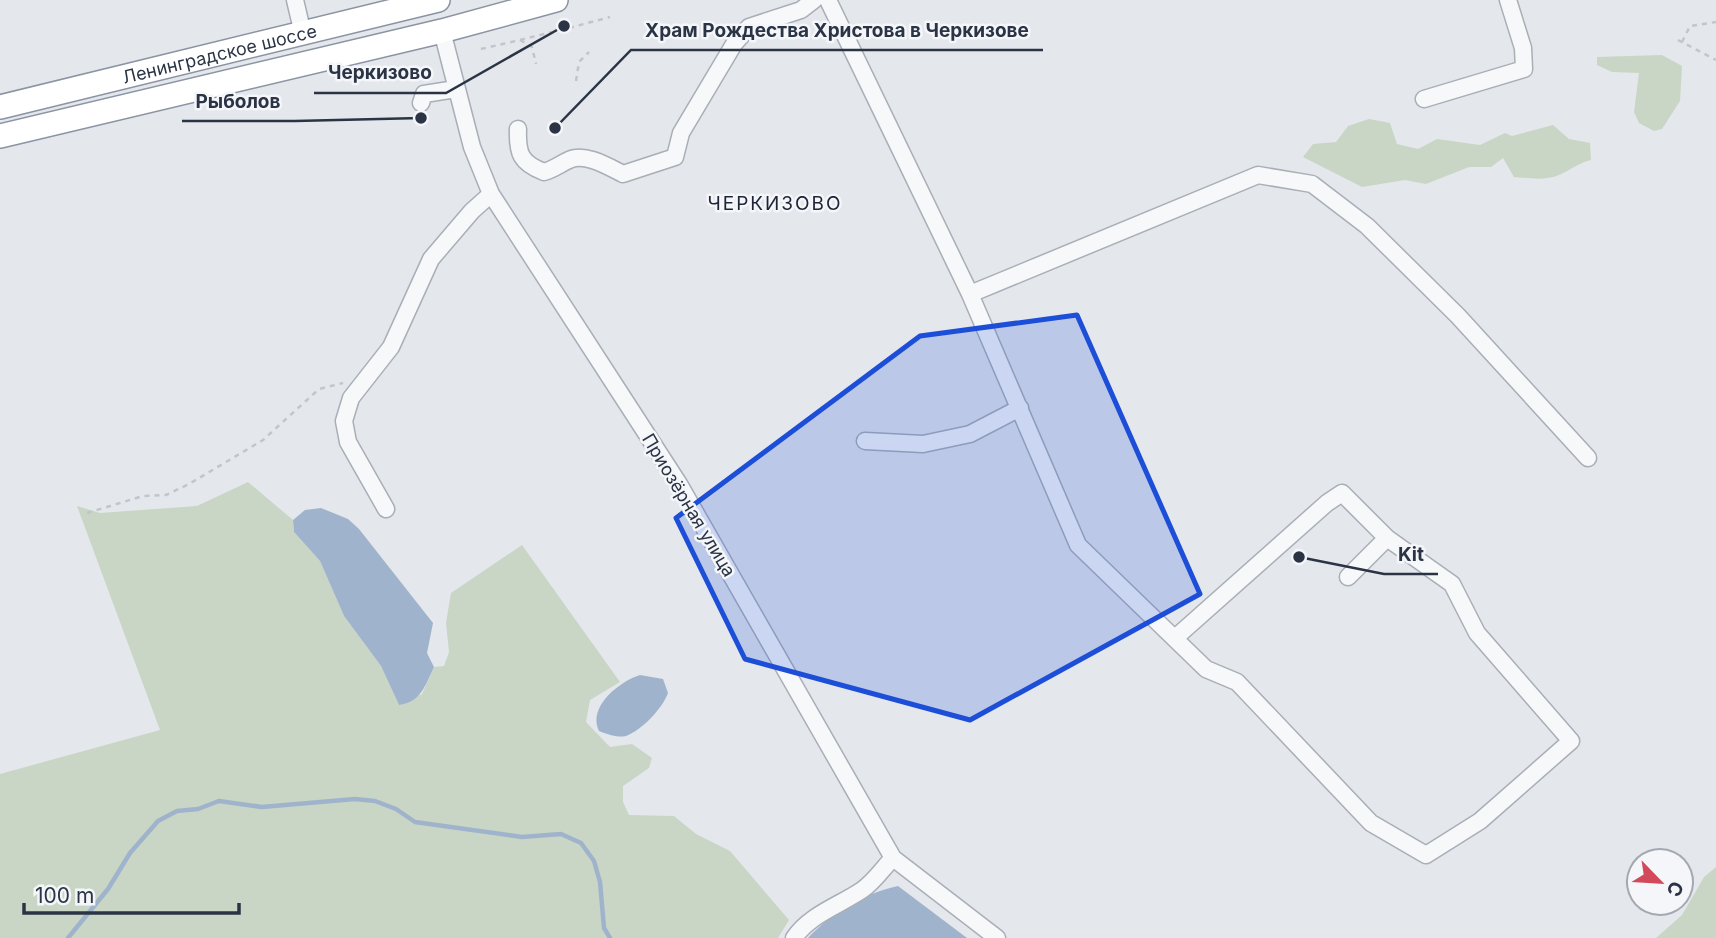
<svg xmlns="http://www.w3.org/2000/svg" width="1716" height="938" font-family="Inter,sans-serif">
<rect width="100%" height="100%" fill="#e4e7ec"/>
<path fill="#c9d6c5" d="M1662,55L1682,66L1680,101L1662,129L1654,131L1639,123L1634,112L1639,73L1612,72L1597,65V57Z
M1369,119L1390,123L1397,144L1418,149L1437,139L1480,145L1505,133L1512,136L1553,125L1569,139L1590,143L1591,160C1578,163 1571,170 1559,175C1545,181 1528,178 1514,177L1503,158L1491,167H1469L1426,184L1405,180L1362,187L1303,157L1313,144L1336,142L1348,126Z
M248,482L293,520L294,532L320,561L344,616L381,666L399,705L422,694L434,667L444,666L449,652L446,623L451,593L522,545L620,682L590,700L586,722L610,747L632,744L652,758L649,768L623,786V802L629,815L674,816L696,834L730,851L789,920L778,938H0V774L160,730L77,506L100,513L197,506Z
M1716,867V938H1656L1682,915L1704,877Z"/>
<path fill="#9fb4cc" d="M321,508L348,519L359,529L433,623L427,653L434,667C425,686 421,702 399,705L381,666L344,616L320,561L294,532L293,520L305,510Z
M640,675L663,679L668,693C662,709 642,730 626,736C617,738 607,734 599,731C587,707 620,681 640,675Z
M898,886L967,938H808C831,913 865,893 898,886Z"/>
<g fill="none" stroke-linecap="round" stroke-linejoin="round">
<path stroke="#9fb4cc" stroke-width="4.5" d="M68,938L108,889L130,853L158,821L177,811L198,809L219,801L262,807L355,799L375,801L396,809L415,822L522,837L561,834L581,843L594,861L600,882L604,928L610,938"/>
<g stroke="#a9aeb7" stroke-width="19">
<path id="minor" d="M295,0L303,34
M828,0L970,294L1078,545L1206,669L1237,682L1371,823L1426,855L1480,821L1571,741L1477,633L1452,584L1387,538
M442,31L472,147L491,194L679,484L893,858L997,938
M1424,99L1524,69L1523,48L1508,0
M421,103L424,94L456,89
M518,129C517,154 521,163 544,172C554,169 560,164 569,160C585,152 609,167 623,174L675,157L681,133L734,44L749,27L801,10L814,0
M970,294L1258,175L1312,184L1367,226L1458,316L1588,458
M865,441L923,444L970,434L1020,408
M386,509L348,442L344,421L351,398L391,347L431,259L472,211L491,194
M1175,638L1327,503L1342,493L1387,538L1348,577
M794,938C809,915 840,905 862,890C874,882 883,868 893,858"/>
</g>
<g stroke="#8b94a3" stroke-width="26">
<g id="highway">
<path id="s1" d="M0,107L438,0"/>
<path d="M0,136L442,31L556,0"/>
</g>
</g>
<path stroke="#c2c5cb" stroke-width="2.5" stroke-dasharray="5 5" stroke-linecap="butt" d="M569,28L610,17
M520,40L552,32
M1678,40L1716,60
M1682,42L1690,26L1716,22
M481,49L520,40L532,47L536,64
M576,81L579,62L589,52
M87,513L143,496L166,495L189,484L263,440L319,389L343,383"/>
<use href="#minor" stroke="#f7f8fa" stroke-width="16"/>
<use href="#highway" stroke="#fff" stroke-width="23"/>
</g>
<path fill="#1d4ed8" fill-opacity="0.2" stroke="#1d4ed8" stroke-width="5" stroke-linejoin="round" d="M1077,315L1200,594L970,720L745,659L676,518L920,336Z"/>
<g text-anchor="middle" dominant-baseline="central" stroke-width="5" stroke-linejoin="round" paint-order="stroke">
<g font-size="18" fill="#2b3445" stroke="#f4f6f9">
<text stroke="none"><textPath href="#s1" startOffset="226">Ленинградское шоссе</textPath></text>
<text transform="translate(689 505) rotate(59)">Приозёрная улица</text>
</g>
<g font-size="19" letter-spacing="2" fill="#1d2536" stroke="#f4f6f9">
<text x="775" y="203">ЧЕРКИЗОВО</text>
</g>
</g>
<path fill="none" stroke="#2b3445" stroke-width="2.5" d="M555 128L631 50H1043M564 26L446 93H314M421 118L295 121H182M1299 557L1384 574H1438"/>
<g fill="#2b3445" stroke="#f4f6f9" stroke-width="2.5">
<circle cx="555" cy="128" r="7"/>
<circle cx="564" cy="26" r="7"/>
<circle cx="421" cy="118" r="7"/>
<circle cx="1299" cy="557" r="7"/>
</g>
<g font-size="19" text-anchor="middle" font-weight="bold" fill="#2b3445" stroke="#f4f6f9" stroke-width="5" stroke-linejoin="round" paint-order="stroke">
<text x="837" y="37">Храм Рождества Христова в Черкизове</text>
<text x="380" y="79">Черкизово</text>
<text x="238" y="108">Рыболов</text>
<text x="1411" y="561">Kit</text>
</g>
<g transform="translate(1660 882) rotate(115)"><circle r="33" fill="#f4f6f9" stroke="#a4a8b1" stroke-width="2"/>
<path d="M0-5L12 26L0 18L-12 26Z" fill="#d1495b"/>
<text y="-10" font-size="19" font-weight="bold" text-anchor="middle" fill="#2b3445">С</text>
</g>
<path d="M24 903v10h215v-10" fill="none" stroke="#2b3445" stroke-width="3.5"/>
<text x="35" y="903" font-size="21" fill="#2b3445" stroke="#f4f6f9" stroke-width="5" paint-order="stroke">100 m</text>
</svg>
